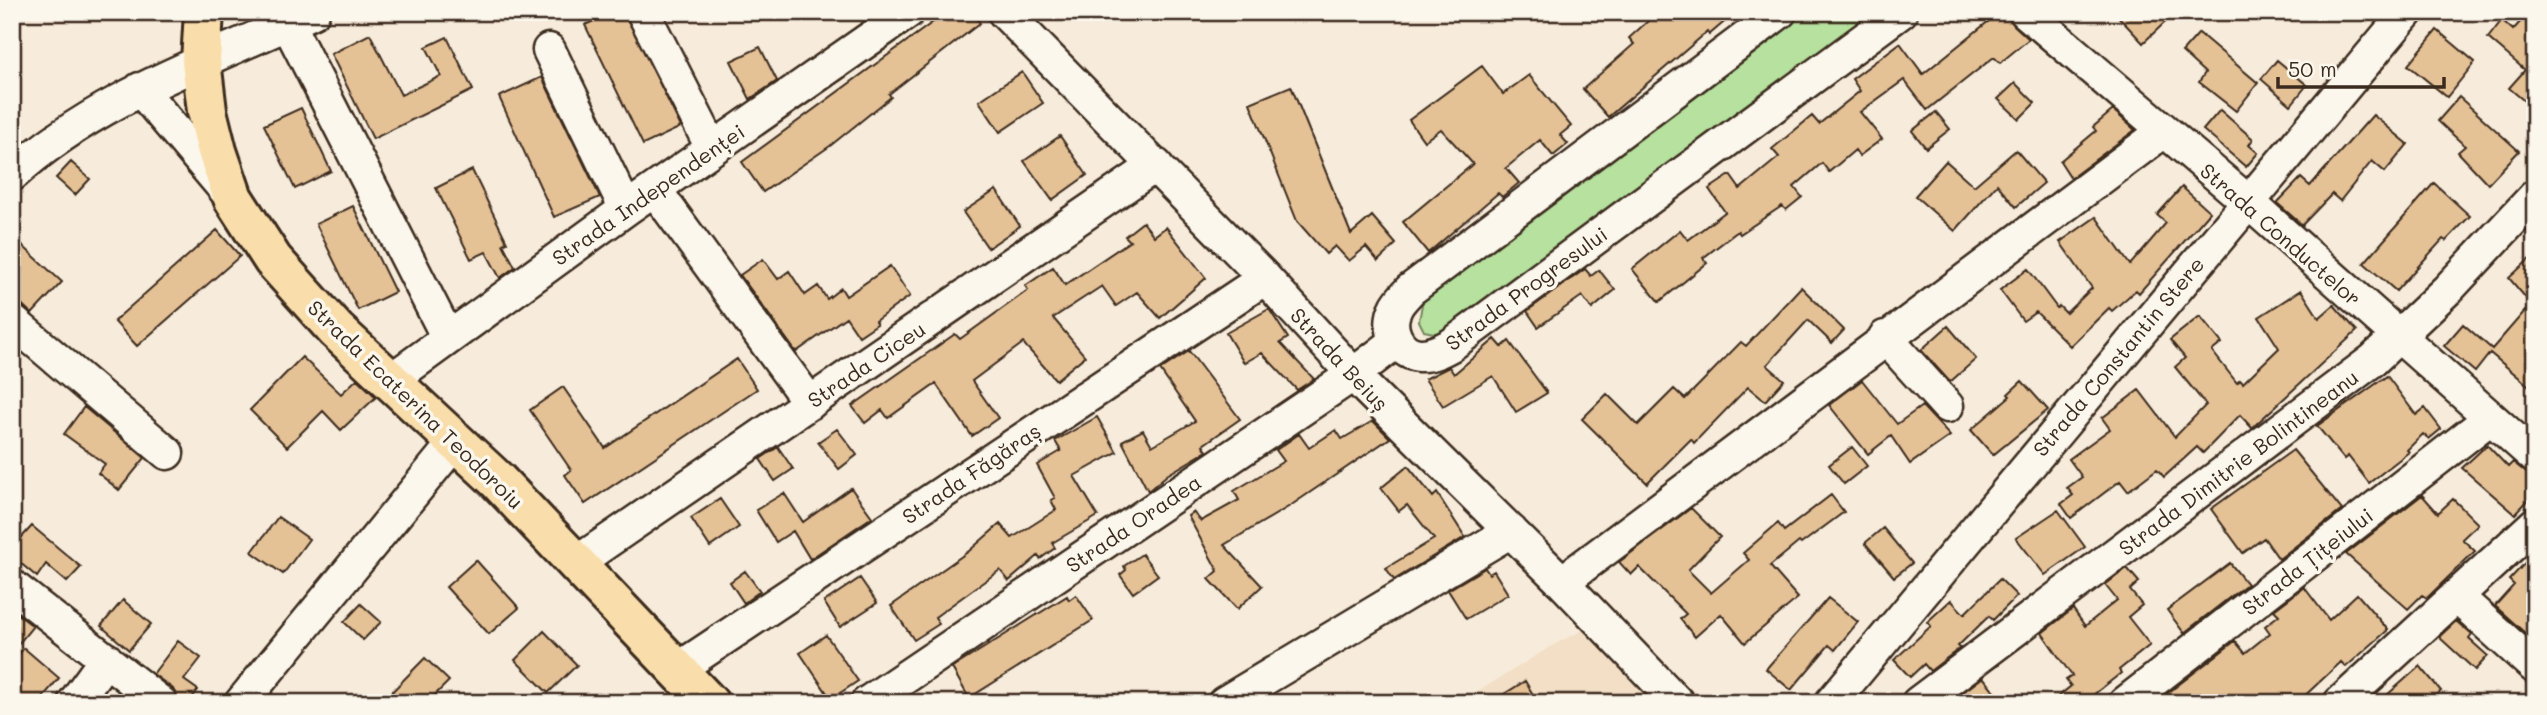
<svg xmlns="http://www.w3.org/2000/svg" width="2547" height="715" font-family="Mali,sans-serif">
<rect width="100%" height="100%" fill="#f7ecdb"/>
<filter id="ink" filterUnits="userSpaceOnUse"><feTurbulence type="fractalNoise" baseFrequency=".0143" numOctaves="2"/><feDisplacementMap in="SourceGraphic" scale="14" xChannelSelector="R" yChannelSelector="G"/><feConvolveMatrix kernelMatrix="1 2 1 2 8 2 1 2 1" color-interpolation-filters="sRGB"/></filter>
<g filter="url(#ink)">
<path fill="#f2dfc6" d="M1583,630L1652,703H1459L1555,644Z"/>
<path fill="#b6e19e" stroke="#78865e" stroke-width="2" d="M1799,12H1892L1444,335L1424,331L1419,321L1423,299Z"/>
<path fill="#e5c196" stroke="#3b2a1e" stroke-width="2" d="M613,12H625L681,127L643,145L585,25Z
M926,12H972L980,23L889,94L891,97L830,146L763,192L742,162L933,22Z
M1658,12H1736L1709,35L1707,32L1608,117L1583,89L1634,44L1629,38Z
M2000,12H2006L2014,25L2029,39L2000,63L1994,57L1927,110L1904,80L1860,112L1882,139L1859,156L1855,150L1829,172L1822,163L1794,187L1802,197L1786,210L1782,206L1740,234L1738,231L1703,258L1707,263L1659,302L1632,269L1680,230L1688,240L1725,212L1709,189L1730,175L1740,189L1779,157L1772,149L1812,116L1819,124L1860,91L1852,79L1900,43L1923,74Z
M2114,12H2176L2143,43Z
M2529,12H2535V110L2509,88L2525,70L2488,38L2502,20L2513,30Z
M2437,30L2475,62L2447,97L2408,65Z
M2199,33L2258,83L2236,111L2199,82L2205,73L2182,52Z
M370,34L401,95L441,76L426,47L447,37L473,90L373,139L331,54Z
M760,47L777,81L750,99L731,61Z
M2277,60L2307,85L2291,105L2261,79Z
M1482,66L1503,94L1529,75L1571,126L1560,135L1568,144L1553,156L1540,140L1506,168L1519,183L1502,197L1498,193L1428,253L1403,222L1473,164L1441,129L1424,141L1409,120Z
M1022,72L1043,103L1000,132L979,101Z
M542,77L600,197L554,217L499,97Z
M2015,83L2035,103L2019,119L1998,99Z
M1291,86L1351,234L1372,216L1396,244L1378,261L1366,247L1349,261L1335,246L1326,254L1297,221L1250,103Z
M2459,97L2519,151L2488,184L2458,152L2465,146L2438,121Z
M301,108L331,171L295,189L264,125Z
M2113,110L2135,130L2071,178L2060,161L2096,131L2093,127Z
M2220,110L2253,139L2249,145L2258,153L2246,167L2203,130Z
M1936,112L1950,129L1926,148L1912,131Z
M2373,115L2408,144L2385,172L2372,161L2340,201L2332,194L2302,225L2277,203L2301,178L2310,186Z
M1060,136L1087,175L1052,200L1024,161Z
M2016,150L2044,183L2016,207L1997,184L1955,231L1915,196L1946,161L1974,186Z
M71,162L90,179L75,195L56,178Z
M472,170L507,242L503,244L515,267L500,278L486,252L471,259L436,188Z
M2434,183L2470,216L2446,241L2443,239L2396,291L2364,263Z
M2182,187L2210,212L2139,293L2136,290L2112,311L2109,308L2070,346L2036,312L2023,321L2000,290L2028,269L2057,308L2059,306L2066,313L2092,288L2060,242L2096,217L2130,265L2166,223L2157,215Z
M996,190L1020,226L988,248L963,212Z
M353,206L395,292L358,310L316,224Z
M1143,222L1154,236L1166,227L1206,278L1160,318L1137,292L1116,306L1102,286L1053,318L1085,356L1056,380L1023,343L972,381L998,418L972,436L936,384L888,418L882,410L865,423L852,406L955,334L960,339L1028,290L1025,286L1053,267L1065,285L1130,241L1125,236Z
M217,230L240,256L137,346L114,321Z
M12,236L62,282L32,314L12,295Z
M2535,254V391L2490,353L2475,372L2444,346L2463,324L2492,349L2531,304L2509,278Z
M763,259L778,279L789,271L805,295L818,286L827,299L841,288L846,296L890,266L910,296L875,321L877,324L859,336L846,317L796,352L740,275Z
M1585,269L1591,276L1599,270L1615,290L1592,309L1582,296L1538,327L1527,311Z
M1801,287L1844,330L1832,343L1808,320L1767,365L1784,380L1765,401L1748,387L1694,443L1691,439L1647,483L1582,419L1607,394L1638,425L1674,389L1685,399L1741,342L1746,346Z
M2301,290L2319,318L2334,305L2357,331L2252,428L2240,415L2203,453L2197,447L2164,477L2157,469L2128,491L2120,481L2071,518L2061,504L2073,495L2067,488L2082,477L2069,459L2110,429L2102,418L2139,390L2175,437L2206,405L2175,367L2185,358L2170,340L2200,316L2222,343L2212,351L2237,383L2240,380L2243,383L2279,348L2259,317Z
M1269,309L1288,338L1280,343L1314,379L1297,390L1262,353L1244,363L1226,333Z
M1948,326L1976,359L1950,382L1921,350Z
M1495,339L1502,347L1509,341L1547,393L1516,412L1493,376L1443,406L1425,379L1449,367L1454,374Z
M1189,351L1240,419L1203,445L1207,451L1167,475L1148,491L1122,441L1143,430L1152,446L1195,421L1160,370Z
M302,357L341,394L357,379L376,397L341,430L323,411L287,447L250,410Z
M737,359L757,389L585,504L565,475L571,470L530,410L563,387L605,448Z
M2387,376L2416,415L2425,408L2441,429L2429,439L2423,434L2407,450L2409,452L2369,483L2348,456L2344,459L2317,426Z
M1862,380L1897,424L1922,406L1950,436L1910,464L1891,436L1868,454L1829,405Z
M2022,381L2048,410L1993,455L1971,430L2010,396L2008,394Z
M84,407L145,458L119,490L98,473L105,464L64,434Z
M1097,417L1117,452L1074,476L1098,516L1052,543L1055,548L1040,559L1038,556L1009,581L1000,570L935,617L939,624L914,640L891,606L969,551L1000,524L1012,538L1056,510L1051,500L1055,498L1037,465L1061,451L1055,441Z
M1373,421L1390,438L1290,506L1224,545L1262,586L1237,609L1209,579L1218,571L1188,516L1193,512L1201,521L1239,500L1234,491L1284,461L1276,450L1299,434L1309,448L1336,430L1342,439Z
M837,429L857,455L839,469L818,442Z
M2487,445L2508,467L2513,462L2535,480V493L2515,514L2462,468Z
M778,447L793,469L775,481L760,459Z
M1852,447L1867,466L1844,484L1829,465Z
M2293,450L2342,510L2279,559L2264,538L2243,553L2211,509Z
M1408,466L1433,497L1437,493L1465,537L1394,580L1386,568L1434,539L1407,505L1399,511L1381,488Z
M851,488L872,517L810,559L793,531L776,542L756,510L784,493L803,522Z
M1831,495L1844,512L1801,544L1799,542L1770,566L1798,598L1745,643L1721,614L1695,637L1680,619L1686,614L1639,567L1631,575L1619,562L1691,508L1720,537L1688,570L1711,593L1749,560L1743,553L1778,523L1784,531Z
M2422,495L2438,513L2453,499L2478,524L2462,539L2475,551L2427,598L2422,595L2408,609L2346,554Z
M720,499L739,527L710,547L691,518Z
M2058,510L2085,547L2045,575L2016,538Z
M278,517L309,539L283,574L252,552Z
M32,526L81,567L67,582L46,564L37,577L12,556V548Z
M1883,528L1912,563L1894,577L1865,543Z
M1142,554L1158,575L1133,593L1120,575L1126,570L1124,566Z
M476,560L519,608L489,634L446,587Z
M2230,563L2247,584L2184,633L2167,610Z
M2525,563L2535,572V642L2495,606L2514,585L2509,580Z
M1485,568L1489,574L1494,571L1508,594L1466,619L1448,590Z
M2127,568L2139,582L2130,590L2142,605L2128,617L2150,645L2119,670L2121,673L2083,703H2050L2071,686L2066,680L2072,676L2042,633L2073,609L2085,626L2117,600L2105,585Z
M745,571L760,591L744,603L730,582Z
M860,578L877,603L840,627L824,602Z
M2000,579L2017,596L1993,620L1989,616L1958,646L1960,648L1930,671L1924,664L1910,677L1894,660L1931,626L1927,622L1951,600L1964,614Z
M2304,587L2329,620L2357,594L2388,630L2346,667L2341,662L2297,703H2155L2235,641L2245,653L2270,633L2265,626L2279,615L2274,610Z
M1076,595L1093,620L969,698L952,668L1067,596L1069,600Z
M1828,598L1858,622L1835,650L1829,645L1791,690L1766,669Z
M123,600L151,624L129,650L101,626Z
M361,604L381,622L363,640L344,622Z
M12,610L33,626L12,652Z
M2456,621L2472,635L2469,639L2488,656L2475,670L2439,637Z
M544,631L577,665L548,693L515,660Z
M826,635L858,681L831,699L800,653Z
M178,641L201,658L184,680L198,690L188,703H179L173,689L153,674Z
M24,648L59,678L38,703H12V662Z
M425,658L449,681L427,703H381Z
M2420,666L2441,691L2427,703H2378Z
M1983,677L2004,703H1949Z
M1525,681L1538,703H1490Z"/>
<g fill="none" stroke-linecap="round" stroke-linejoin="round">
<g stroke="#3b2a1e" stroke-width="37">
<path id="minor" d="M643,12L712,148
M1004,12L1265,278L1367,389L1562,582L1678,703
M1780,12L1410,290C1406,295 1399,301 1396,308C1386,326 1397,353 1419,355C1431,356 1442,350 1451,345L1901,12
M2026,12L2247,201L2535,457
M288,24L448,338
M549,50L626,209
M140,89L227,192
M12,175C99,96 209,61 313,12
M655,190L810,403
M12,321L167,453
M1885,337L1947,406
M391,380L626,209L908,12
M576,563L1156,165
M1562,582L2164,131
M12,586L161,703
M2456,596L2535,667
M678,669L1265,278
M74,703L106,659
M241,703L456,441
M867,703L1354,374L1397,341
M1224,703L1511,531
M1831,703L2407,12
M1918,703L2373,360L2448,289L2535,196
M2125,703L2489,419
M2340,703L2535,524"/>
</g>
<g stroke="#3b2a1e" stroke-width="44">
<path id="major" d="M204,12L201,61L207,111L217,151L233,198L273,260L336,330L497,480L709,703"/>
</g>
<use href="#minor" stroke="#fbf7ec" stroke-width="32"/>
<use href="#major" stroke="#f9deab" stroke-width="38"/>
</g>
</g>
<g text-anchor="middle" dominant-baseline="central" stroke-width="7" stroke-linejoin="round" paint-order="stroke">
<g font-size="21" fill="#3b2a1e" stroke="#fbf7ec">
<text transform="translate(648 194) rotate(-35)">Strada Independenței</text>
<text transform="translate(2281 234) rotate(41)">Strada Conductelor</text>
<text transform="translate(1526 288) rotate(-36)">Strada Progresului</text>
<text transform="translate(2118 356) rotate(-50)">Strada Constantin Stere</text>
<text transform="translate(1340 359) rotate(47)">Strada Beiuș</text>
<text transform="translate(866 364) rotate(-34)">Strada Ciceu</text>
<text transform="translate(416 404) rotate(44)">Strada Ecaterina Teodoroiu</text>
<text transform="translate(2238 462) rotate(-37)">Strada Dimitrie Bolintineanu</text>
<text transform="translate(971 473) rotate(-34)">Strada Făgăraș</text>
<text transform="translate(1133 523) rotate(-34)">Strada Oradea</text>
<text transform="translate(2307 561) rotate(-38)">Strada Țițeiului</text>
</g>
</g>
<rect width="2547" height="715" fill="none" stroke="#fbf7ec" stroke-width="42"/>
<rect x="21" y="21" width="2505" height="673" fill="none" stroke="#3b2a1e" stroke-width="2.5" filter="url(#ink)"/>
<path d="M2278 77v10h166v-10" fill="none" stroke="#3b2a1e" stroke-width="3.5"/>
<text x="2288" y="77" font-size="21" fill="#3b2a1e" stroke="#fbf7ec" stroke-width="5" paint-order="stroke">50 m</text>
</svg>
